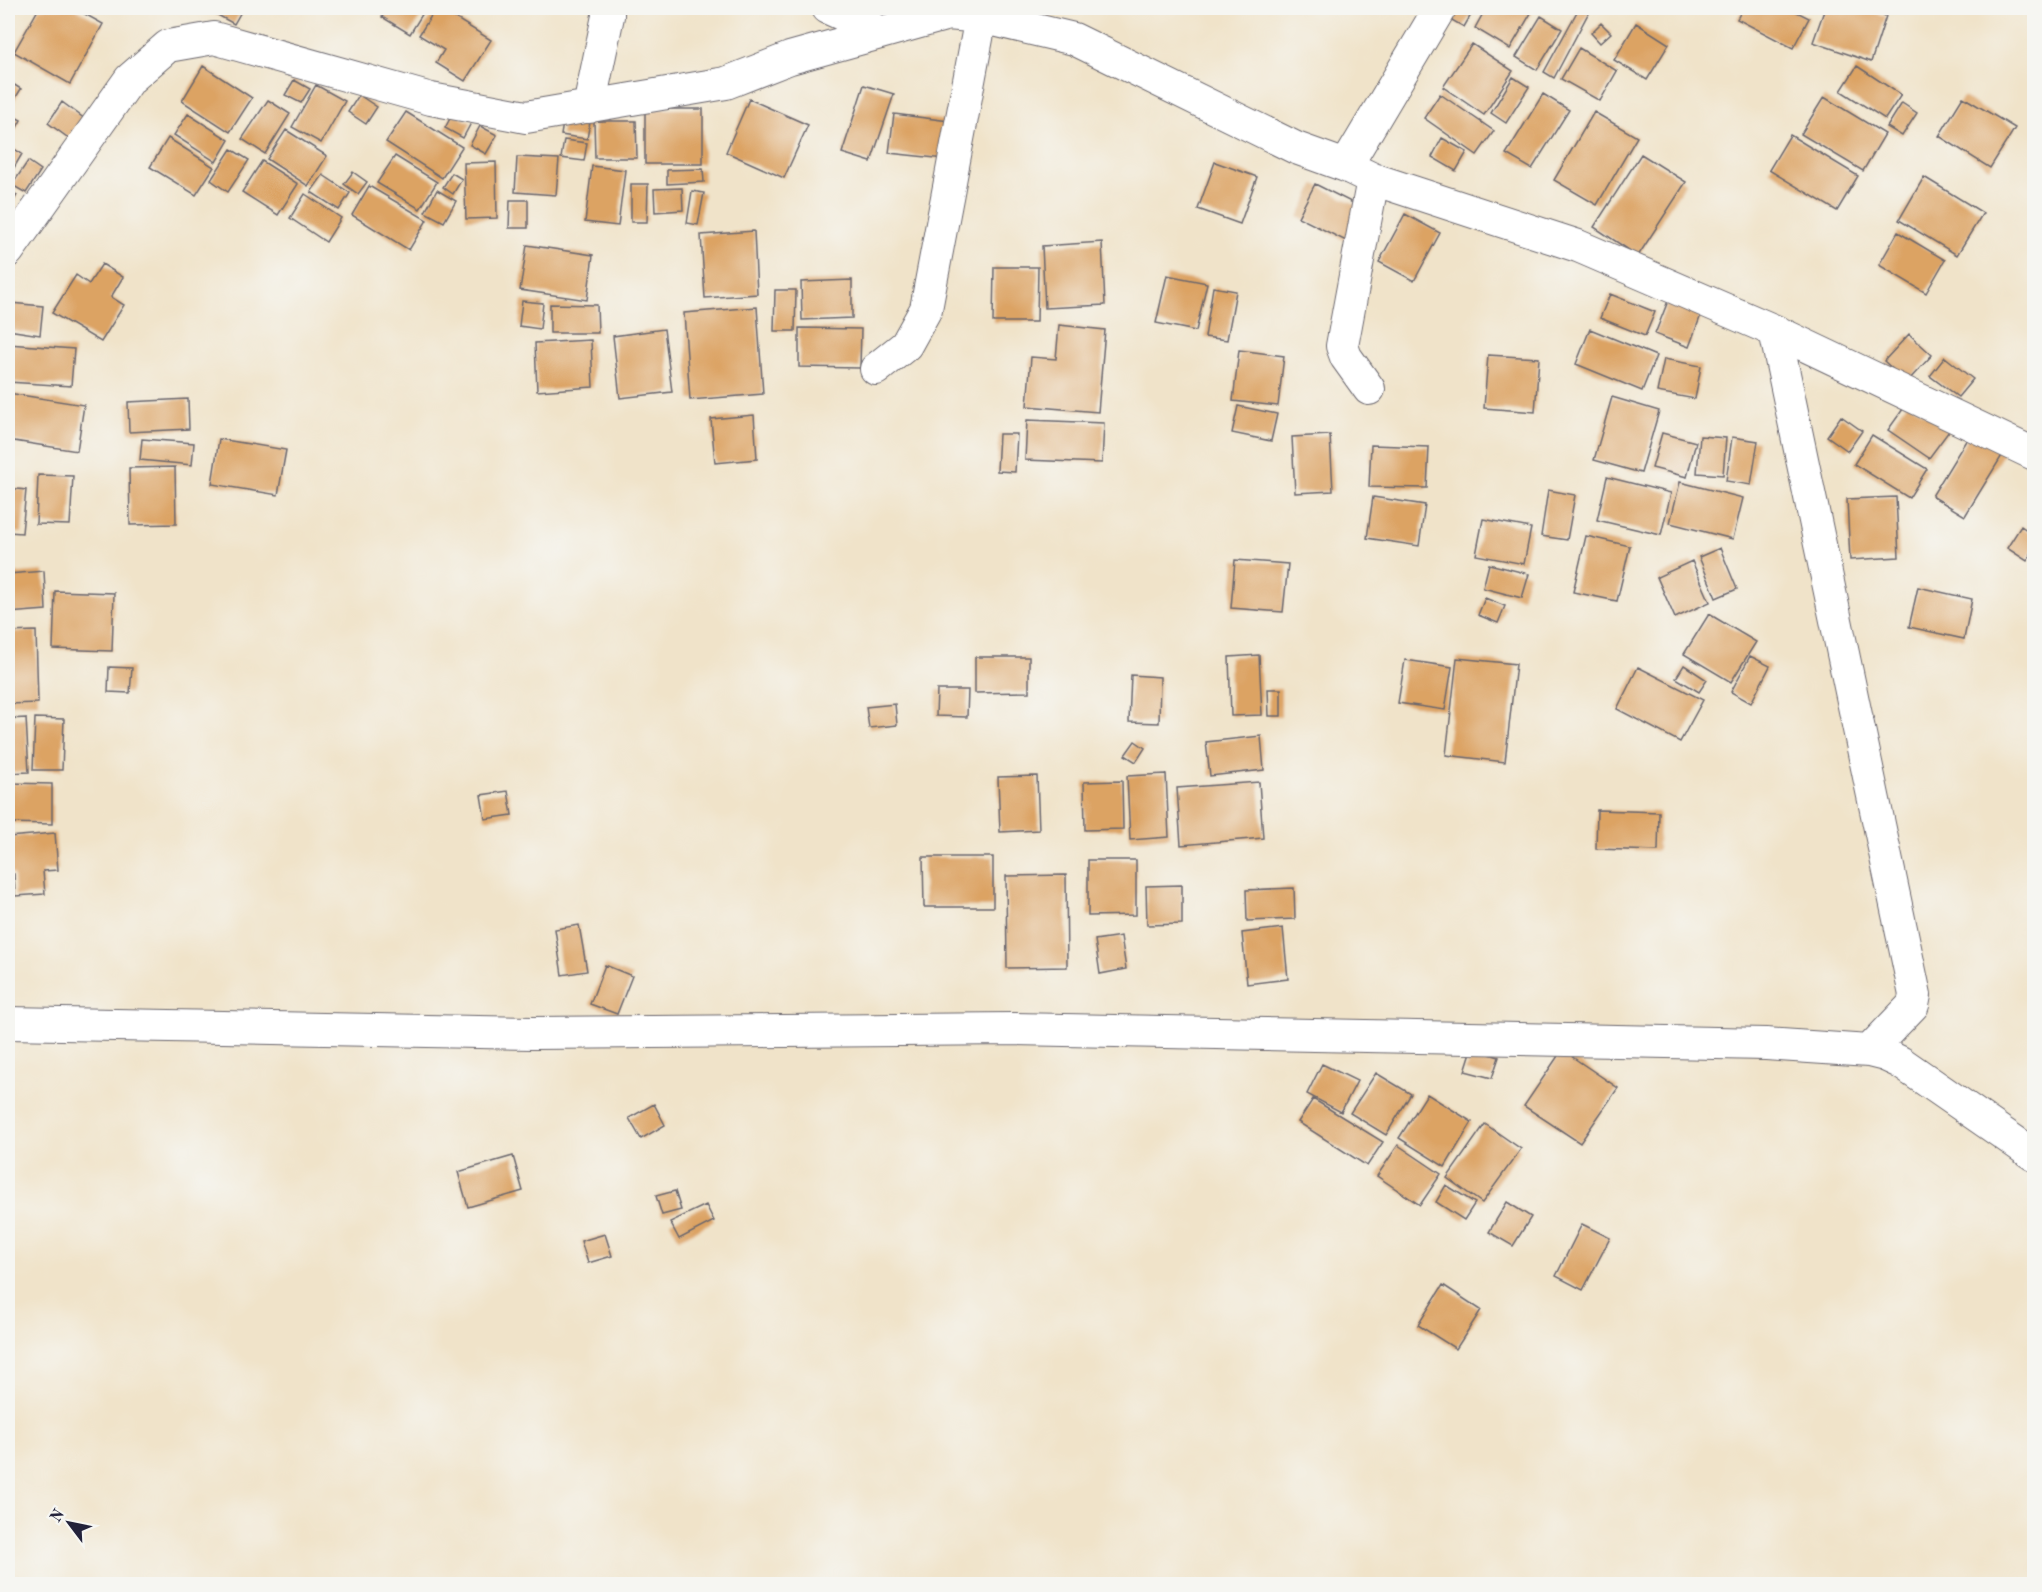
<svg xmlns="http://www.w3.org/2000/svg" width="2042" height="1592" font-family="'Old Standard TT',serif">
<rect width="100%" height="100%" fill="#f6f6f2"/>
<filter id="ink" filterUnits="userSpaceOnUse"><feTurbulence type="fractalNoise" baseFrequency=".0167" numOctaves="2"/><feDisplacementMap in="SourceGraphic" scale="12" xChannelSelector="R" yChannelSelector="G"/><feConvolveMatrix kernelMatrix="1 2 1 2 8 2 1 2 1" color-interpolation-filters="sRGB"/></filter>
<filter id="wash" filterUnits="userSpaceOnUse"><feTurbulence type="fractalNoise" baseFrequency=".008" numOctaves="4" result="noise"/><feDisplacementMap in="SourceGraphic" scale="24" xChannelSelector="R" yChannelSelector="G"/><feGaussianBlur stdDeviation="1.35" result="paint"/><feColorMatrix in="noise" values="0 0 0 0 0 0 0 0 0 0 0 0 0 0 0 0 0 1.4 0 .05"/><feComposite in="paint" operator="in"/></filter>
<g filter="url(#wash)">
<rect width="100%" height="100%" fill="#f0e3c9"/>
<g id="blocks">
<path fill="#dca363" d="M39,8H74L103,24L70,84L14,52Z
M205,8H243L234,24Z
M388,8H426L410,34L382,17Z
M436,8H439L491,40L465,81L436,63L444,50L419,35Z
M1456,8H1475L1464,27L1450,19Z
M1486,8H1534L1510,49L1475,28Z
M1579,8L1590,10L1554,78L1544,72Z
M1743,8H1789L1809,18L1793,48L1737,19Z
M1825,8H1859L1886,16L1871,62L1813,42Z
M1541,16L1562,29L1537,70L1516,57Z
M1601,23L1611,33L1600,43L1591,33Z
M1636,23L1669,44L1647,80L1614,60Z
M1472,44L1513,71L1484,115L1443,87Z
M1579,48L1617,71L1600,101L1561,79Z
M203,66L252,98L230,132L182,101Z
M1857,66L1901,95L1885,119L1841,91Z
M1513,77L1529,87L1506,123L1491,113Z
M294,80L310,89L301,103L285,95Z
M8,81L21,89L13,102L8,99Z
M316,85L345,101L321,143L292,127Z
M864,85L894,94L871,162L842,153Z
M1440,94L1494,131L1477,155L1424,118Z
M1543,94L1569,110L1532,169L1506,154Z
M359,95L377,107L366,124L348,112Z
M1824,97L1885,134L1863,171L1801,134Z
M1963,97L2015,128L1990,168L1939,136Z
M749,99L808,125L784,178L726,152Z
M268,100L290,114L265,154L242,139Z
M62,102L93,125L78,145L48,123Z
M1902,103L1917,113L1902,136L1887,127Z
M645,109H703V164H645Z
M406,112L462,147L442,178L386,142Z
M1594,112L1637,137L1597,205L1554,180Z
M8,113L21,120L10,140L8,139Z
M453,113L471,123L463,138L445,128Z
M188,114L229,140L216,162L174,135Z
M894,114L949,121L945,159L889,153Z
M564,117L590,122L587,139L561,135Z
M594,121H636L637,158H595Z
M480,126L497,135L486,154L470,145Z
M286,130L327,156L308,186L267,159Z
M1790,135L1858,176L1837,211L1769,170Z
M168,138L214,167L196,195L150,167Z
M1442,138L1467,152L1456,171L1432,157Z
M564,140L587,143L584,161L561,158Z
M8,145L22,154L8,178Z
M231,149L249,160L228,192L211,180Z
M1641,154L1686,182L1638,256L1594,227Z
M395,156L437,182L420,209L377,183Z
M517,157L559,159L556,195L515,192Z
M28,161L41,170L26,193L12,185Z
M262,161L298,184L278,215L242,192Z
M496,162L497,218L466,219L464,163Z
M1215,162L1257,177L1240,224L1198,209Z
M592,166L625,170L618,226L585,222Z
M703,169L704,182L667,184V170Z
M353,172L367,182L358,194L344,184Z
M452,173L462,179L453,194L443,187Z
M323,175L350,193L339,210L311,192Z
M1924,177L1983,213L1957,255L1899,220Z
M631,184H648L647,222H631Z
M1315,184L1367,210L1350,243L1298,217Z
M369,186L427,220L409,250L352,215Z
M682,188L683,210L655,212L654,189Z
M8,190L17,195L8,211Z
M437,190L456,201L444,222L425,212Z
M692,191L704,193L698,225L687,223Z
M305,194L341,218L326,242L290,218Z
M510,200H528V228H509Z
M1405,214L1440,233L1414,281L1379,262Z
M754,231L757,294L705,298L701,235Z
M1898,232L1945,260L1926,293L1879,265Z
M1102,242L1105,305L1045,308L1042,246Z
M527,245L593,255L587,300L520,290Z
M102,264L123,277L111,297L124,305L101,342L52,313L76,275L89,284Z
M994,267H1038L1037,322H993Z
M1167,275L1207,283L1196,331L1156,323Z
M852,280V318L802,320L801,282Z
M1213,287L1236,291L1227,340L1205,337Z
M775,290H796L795,331H774Z
M1610,294L1655,312L1645,336L1600,318Z
M522,301L543,303L540,329L519,326Z
M1668,301L1701,315L1689,347L1655,334Z
M10,303L43,306L40,335L8,330Z
M550,304L597,305L598,333H550Z
M757,307L763,394L690,400L684,313Z
M1059,325L1105,330L1098,412L1027,406L1031,357L1056,359Z
M799,328L861,329L860,368L799,367Z
M664,329L672,392L620,398L613,336Z
M1590,329L1656,356L1642,391L1576,364Z
M1909,334L1932,355L1907,382L1884,361Z
M591,340L593,387L537,391L535,343Z
M8,344L74,349L71,386L8,382Z
M1239,350L1284,356L1278,406L1233,401Z
M1488,355L1539,358L1535,412L1484,408Z
M1945,357L1973,379L1958,397L1930,376Z
M1664,359L1701,366L1695,399L1657,392Z
M8,393L84,405L77,451L8,440Z
M1612,397L1659,411L1641,473L1594,460Z
M188,399L189,429L129,432L128,402Z
M1908,402L1949,431L1929,458L1888,430Z
M1238,406L1277,414L1271,441L1232,433Z
M754,415L757,459L715,463L711,419Z
M1841,416L1862,431L1848,451L1827,436Z
M1027,420L1104,423L1102,463L1025,460Z
M1662,433L1696,442L1687,477L1652,468Z
M999,434H1017L1015,472L997,471Z
M1970,434L2003,454L1965,516L1932,496Z
M1330,435L1333,491L1295,493L1292,437Z
M1872,435L1927,469L1909,498L1854,464Z
M1700,436L1726,438L1723,475L1697,473Z
M1732,437L1758,441L1751,485L1726,481Z
M142,439L194,443L192,465L140,460Z
M219,439L286,450L278,495L212,484Z
M1371,445L1429,447L1427,488L1369,487Z
M175,467L176,524L130,525L129,468Z
M38,475L73,476L70,525L36,524Z
M1607,477L1671,493L1661,535L1597,520Z
M1680,482L1743,498L1733,539L1670,523Z
M8,488L26,490L22,533L8,532Z
M1548,490L1575,495L1567,540L1541,536Z
M1373,497L1425,505L1419,546L1367,538Z
M1896,497L1899,557L1850,560L1847,499Z
M1483,519L1531,528L1524,564L1476,555Z
M2021,526L2034,535V548L2027,561L2007,548Z
M1586,536L1630,546L1617,601L1573,592Z
M1720,548L1737,589L1716,598L1699,557Z
M1235,560L1288,564L1283,612L1231,608Z
M1692,561L1710,602L1675,618L1657,577Z
M1489,564L1529,574L1522,598L1483,588Z
M44,571L46,610L8,613V574Z
M1918,587L1972,599L1964,639L1909,627Z
M55,591L114,593L112,651L53,649Z
M1485,598L1505,606L1498,623L1478,615Z
M1709,614L1756,642L1731,682L1684,654Z
M36,631L38,703L8,704V632Z
M1259,655L1262,715L1231,716L1229,657Z
M1750,656L1770,666L1751,703L1731,692Z
M975,657H1029V692L975,693Z
M1457,658L1516,664L1505,762L1446,755Z
M1405,660L1452,667L1445,710L1398,703Z
M1684,665L1707,680L1699,692L1676,678Z
M109,667L132,668L130,693L108,692Z
M1638,667L1703,700L1680,742L1617,709Z
M1131,675L1160,677L1159,723L1129,722Z
M1268,689H1281V716H1269Z
M937,690H968L967,717L936,716Z
M895,704L897,725L869,728L866,707Z
M26,718L29,772L8,773V719Z
M35,718L64,719L62,770H33Z
M1261,736L1264,770L1210,776L1206,742Z
M1135,741L1145,748L1136,762L1125,755Z
M1166,774L1169,837L1130,840L1127,776Z
M1037,776L1039,830L1000,832L998,777Z
M1122,781L1123,829L1085,830L1084,782Z
M1259,782L1263,838L1181,845L1177,788Z
M8,783L52,784V824L8,823Z
M508,791L512,815L485,819L481,795Z
M1597,810L1659,812L1658,851L1596,849Z
M55,833L58,870L43,871L45,894L15,896L14,874H8V837Z
M923,857H993V907H924Z
M1088,860H1136V915L1088,916Z
M1066,875L1067,967L1007,968L1006,876Z
M1182,885V924L1147,925L1146,886Z
M1294,888L1295,919L1247,921L1246,890Z
M579,925L587,971L562,975L555,929Z
M1283,928L1288,979L1247,984L1242,933Z
M1121,936L1126,969L1100,974L1095,940Z
M605,965L632,976L617,1014L590,1004Z
M1472,1049L1499,1057L1492,1078L1465,1071Z
M1562,1050L1618,1088L1580,1143L1524,1106Z
M1322,1064L1357,1081L1341,1112L1307,1094Z
M1376,1073L1411,1094L1386,1135L1350,1113Z
M1427,1094L1472,1122L1445,1167L1399,1138Z
M1313,1099L1383,1142L1367,1166L1298,1122Z
M654,1104L665,1125L641,1139L629,1118Z
M1485,1124L1521,1149L1482,1203L1447,1178Z
M1398,1145L1441,1174L1420,1205L1377,1176Z
M513,1156L523,1191L468,1207L458,1172Z
M1446,1185L1475,1203L1464,1220L1436,1202Z
M675,1191L681,1210L662,1215L656,1196Z
M1507,1202L1531,1217L1513,1246L1489,1232Z
M706,1205L714,1221L679,1239L670,1222Z
M1582,1224L1610,1238L1583,1290L1556,1276Z
M605,1234L612,1256L588,1263L581,1241Z
M1443,1285L1481,1310L1456,1349L1418,1325Z"/>
</g>
</g>
<g filter="url(#ink)">
<use href="#blocks" fill-opacity="0" stroke="#6a666d" stroke-width="1.5"/>
<g fill="none" stroke-linecap="round" stroke-linejoin="round">
<g stroke="#6a666d" stroke-width="34">
<path id="street" d="M828,8L881,32
M589,107L608,16V8
M1346,166L1373,179L1578,246L1775,331L2034,454
M8,251L130,79L168,46L214,38L431,99L526,117L726,83L790,58L948,14L981,17
M1775,331L1915,995L1913,1005L1869,1051
M876,369L906,345L926,309L981,17L1074,39L1296,148L1346,166L1440,8
M1369,389L1346,357L1342,346L1373,179
M8,1023L533,1033L1014,1029L1766,1044L1869,1051L1885,1055L1900,1062L2034,1155"/>
</g>
<use href="#street" stroke="#fff" stroke-width="32"/>
</g>
</g>
<rect width="2042" height="1592" fill="none" stroke="#f6f6f2" stroke-width="30"/>
<g transform="translate(69 1523) rotate(302)" stroke="#f6f6f2" stroke-width="4.5" paint-order="stroke">
<path d="M0-4.5L10 22L0 15L-10 22Z" fill="#22223b"/>
<text y="-9" font-size="16" font-weight="bold" text-anchor="middle" fill="#22223b">N</text>
</g>
</svg>
